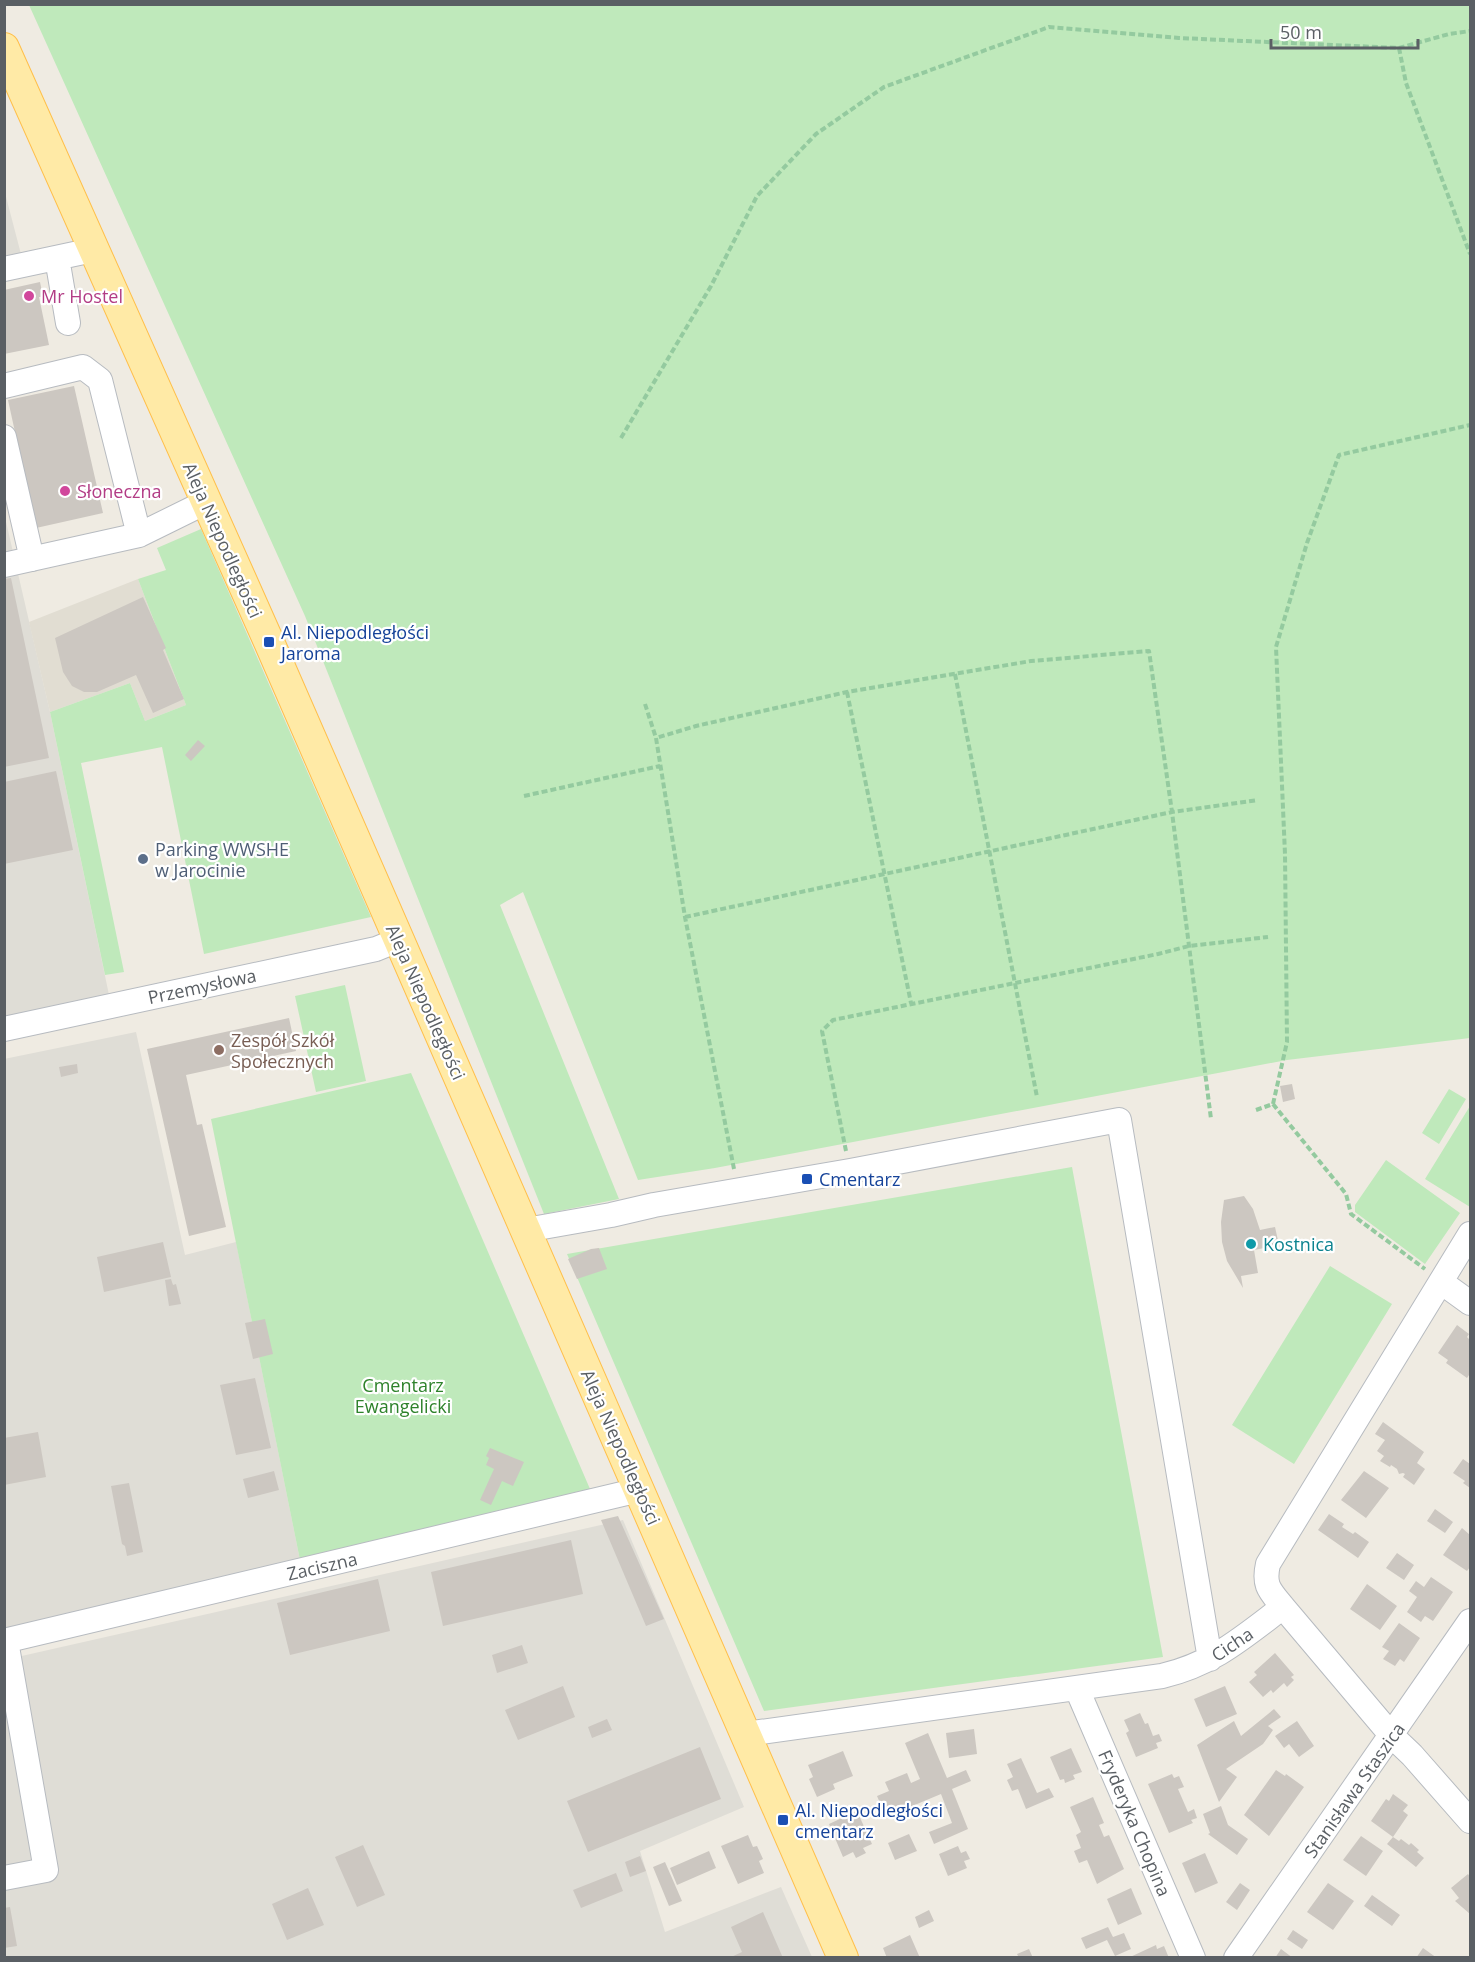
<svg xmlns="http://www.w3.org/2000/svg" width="1475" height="1962" font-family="'Open Sans',sans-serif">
<rect width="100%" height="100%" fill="#efebe2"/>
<path fill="#dfddd6" d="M4,189L22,258L4,262Z
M4,513L50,712L109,995L4,1017Z
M136,1032L185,1255L236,1242L300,1560L5,1628L4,1059Z
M623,1520L744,1807L640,1851L665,1932L781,1887L812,1957H5L4,1660Z"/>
<path fill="#e1ddd2" d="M138,579L186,705L145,721L130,683L50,712L29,622Z"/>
<path fill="#bfe9bb" d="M29,5H1470V1038L1287,1060L715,1168L638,1180L523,892L500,905L619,1199L544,1214L305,616Z
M201,529L371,917L204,954L162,747L81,763L124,972L105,975L50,712L130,683L145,721L186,705L138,579L166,570L157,548Z
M345,985L366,1081L316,1092L295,996Z
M411,1073L590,1489L300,1560L211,1119Z
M1449,1089L1466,1099L1439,1144L1422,1133Z
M1470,1106V1207L1425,1179Z
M1386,1160L1460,1213L1425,1264L1355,1212V1205Z
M1072,1167L1163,1657L764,1711L567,1254Z
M1330,1266L1392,1304L1294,1464L1232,1425Z"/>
<path fill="#ccc7c1" d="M40,282L43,297H39L49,345L4,354V290Z
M74,386L103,513L36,528L8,400Z
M11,578L49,758L4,767V579Z
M143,597L166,648L163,650L184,699L153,713L136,675L97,692H84L72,686L63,672L55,638Z
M198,740L205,746L191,761L185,755Z
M56,771L73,850L4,864V782Z
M289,1018L296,1051L186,1075L197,1125L202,1124L226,1227L189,1236L147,1049Z
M77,1064L78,1073L61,1077L59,1067Z
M1292,1084L1295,1099L1283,1102L1280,1086Z
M1244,1196L1253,1209L1260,1230L1275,1227L1279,1245L1254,1250L1258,1273L1241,1276L1243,1288L1227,1261L1222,1242L1221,1222L1224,1200Z
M163,1242L171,1277L104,1292L97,1257Z
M599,1248L607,1269L577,1279L568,1259L591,1249Z
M171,1279L173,1285L176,1284L181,1304L169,1306L165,1280Z
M265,1319L273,1354L253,1359L245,1323Z
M1457,1325L1469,1334L1467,1337L1470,1340V1376L1469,1375L1467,1378L1446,1363L1448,1360L1438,1353Z
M255,1378L271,1448L236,1455L220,1385Z
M1383,1422L1424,1452L1417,1463L1425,1469L1414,1485L1403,1477L1405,1474L1403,1473L1399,1474L1397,1469L1391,1465L1390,1467L1380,1461L1384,1456L1377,1451L1385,1440L1375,1434Z
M38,1432L46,1477L4,1485V1438Z
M490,1448L524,1462L513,1486L502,1481L491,1505L480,1500L494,1469L486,1465L489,1458L486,1456Z
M1463,1459L1470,1464V1488L1463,1483L1465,1481L1453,1473Z
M274,1471L279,1490L248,1498L243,1479Z
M1364,1471L1389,1488L1366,1518L1341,1500Z
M129,1483L143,1552L127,1556L125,1546L122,1544L111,1486Z
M1435,1509L1453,1522L1445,1533L1427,1521Z
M1329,1514L1344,1524L1342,1527L1353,1534L1355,1532L1369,1542L1358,1558L1318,1530Z
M618,1516L664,1619L646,1626L601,1520Z
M1462,1528L1470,1535V1567L1467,1571L1443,1555Z
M571,1540L583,1594L443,1626L431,1572Z
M1397,1553L1414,1565L1404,1580L1386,1568Z
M1431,1577L1453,1592L1433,1621L1425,1616L1421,1622L1407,1612L1417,1597L1409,1591L1416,1581L1424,1587Z
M378,1579L390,1631L290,1655L277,1603Z
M1367,1584L1397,1606L1380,1630L1350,1609Z
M1399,1623L1420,1638L1404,1662L1400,1659L1395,1666L1383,1659L1389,1651L1382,1647Z
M522,1645L528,1663L497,1673L492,1655Z
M1275,1653L1294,1675L1291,1677L1294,1680L1287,1687L1284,1683L1273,1693L1271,1690L1263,1697L1249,1682L1257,1675L1254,1672Z
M563,1686L575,1717L518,1740L505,1710Z
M1225,1686L1237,1714L1206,1727L1194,1699Z
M1274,1709L1281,1717L1268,1726L1273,1730L1263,1744L1226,1769L1237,1777L1219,1802L1197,1745L1234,1721L1241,1736Z
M1140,1713L1145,1724L1148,1723L1153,1736L1159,1734L1162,1741L1156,1743L1158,1748L1136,1757L1126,1733L1129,1731L1124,1720Z
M607,1719L612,1730L592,1738L588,1727Z
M1297,1721L1314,1746L1299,1757L1289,1744L1284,1748L1275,1736Z
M974,1729L977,1754L949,1758L946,1733Z
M928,1733L947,1778L966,1770L971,1781L952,1789L968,1829L934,1844L929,1832L952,1823L941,1794L886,1817L877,1796L889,1791L885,1782L907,1773L911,1783L920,1779L905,1743Z
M700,1747L721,1799L588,1852L567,1801Z
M1071,1748L1082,1772L1073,1775L1075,1779L1065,1783L1064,1779L1060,1780L1050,1757Z
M843,1751L853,1776L833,1784L835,1789L817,1797L809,1779L813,1777L808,1765Z
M1021,1758L1037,1793L1049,1788L1054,1797L1026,1809L1018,1789L1012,1791L1007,1780L1013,1777L1007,1764Z
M1276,1770L1285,1776L1286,1774L1304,1787L1269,1836L1244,1815Z
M1172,1774L1174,1778L1179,1776L1184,1787L1178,1789L1188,1812L1194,1809L1197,1818L1191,1820L1193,1823L1169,1833L1148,1784Z
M1393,1794L1408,1805L1403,1811L1408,1815L1393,1837L1371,1821L1386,1799L1389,1801Z
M1093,1797L1104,1823L1099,1825L1104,1837L1109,1835L1124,1869L1097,1884L1087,1860L1079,1863L1074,1851L1081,1848L1076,1835L1081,1832L1070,1807Z
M1221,1806L1228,1825L1248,1839L1237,1855L1208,1834L1210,1833L1203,1814Z
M857,1811L872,1844L863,1848L866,1853L856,1858L853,1852L843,1857L829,1824Z
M909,1834L917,1851L895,1860L888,1843Z
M748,1835L753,1847L757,1846L763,1859L759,1861L764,1873L738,1884L721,1846Z
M1361,1836L1383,1851L1366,1876L1343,1860Z
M1393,1837L1399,1841L1401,1839L1409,1845L1411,1843L1419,1850L1417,1852L1424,1858L1416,1867L1387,1844Z
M363,1845L385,1895L357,1907L335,1857Z
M958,1846L961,1853L966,1851L970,1859L964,1861L967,1868L948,1876L939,1854Z
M709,1851L716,1868L677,1885L670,1868Z
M1205,1853L1218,1883L1195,1893L1182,1863Z
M640,1856L646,1871L630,1877L625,1862Z
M665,1862L682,1901L669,1906L653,1867Z
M616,1873L623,1891L581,1908L573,1890Z
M1468,1874L1470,1877V1914L1455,1901L1459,1898L1451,1888Z
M1240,1883L1250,1890L1237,1910L1226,1902Z
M1328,1883L1354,1901L1333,1930L1307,1912Z
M308,1888L324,1925L287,1940L272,1904Z
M1131,1888L1142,1914L1118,1925L1107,1899Z
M1372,1895L1400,1915L1392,1926L1364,1906Z
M10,1907L17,1946L4,1948V1908Z
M929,1910L934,1921L919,1928L915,1917Z
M763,1912L783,1958H729L742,1952L731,1927Z
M1108,1927L1113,1937L1124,1933L1131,1949L1115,1956L1107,1940L1086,1949L1081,1938Z
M1293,1930L1308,1940L1302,1949L1287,1939Z
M910,1935L920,1958H887L883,1948Z
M1156,1945L1157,1949L1164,1946L1169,1958H1128Z
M1423,1948L1437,1958H1416Z
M1029,1949L1033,1958H1019L1017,1954Z
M1281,1949L1293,1958H1275Z"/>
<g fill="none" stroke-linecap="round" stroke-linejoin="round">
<g stroke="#b7bbc0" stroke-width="26">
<path id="minor" d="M57,258L68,323
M4,269L93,250
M4,386L83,367L100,380L139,535
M4,437L32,559
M4,565L139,535L206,502
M4,1029L376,949L398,940
M526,1230L611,1215L654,1205L850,1171L1119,1120L1210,1659
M1470,1234L1268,1564C1263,1586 1270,1591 1283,1607L1392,1736L1412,1755L1470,1821
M1441,1282L1470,1303
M4,1641L639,1490
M1077,1689L1193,1958
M746,1734L1162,1676C1213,1664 1242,1638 1283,1607
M4,1878L46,1870L6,1641
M1236,1958L1470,1621"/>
</g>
<g stroke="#ffbf4a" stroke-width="32">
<path id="major" d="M4,48L269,642L843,1958"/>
</g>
<path stroke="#94ca9f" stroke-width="4" stroke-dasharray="6 3" stroke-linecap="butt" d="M1399,48L1406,83L1470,254
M621,438L711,286L757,196L816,134L884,87L1049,27L1179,38L1399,48L1449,34L1470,31
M955,674L1037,1097
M847,692L911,1003
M645,704L656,738
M524,796L660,766
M685,917L1172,812L1258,800
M1273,1104L1287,1042L1285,854L1276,647L1307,543L1339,455L1470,425
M1256,1110L1273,1104L1346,1194L1351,1214L1425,1269
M846,1151L822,1031L833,1020L1158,954L1189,946L1268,937
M734,1169L685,917L656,738L696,726L847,692L1031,661L1149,651L1172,812L1211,1119"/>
<use href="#minor" stroke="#fff" stroke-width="24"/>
<use href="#major" stroke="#ffeaa6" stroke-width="30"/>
</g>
<g fill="#d1479c" stroke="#fff" stroke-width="2">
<circle cx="29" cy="296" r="6"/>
<circle cx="65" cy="491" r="6"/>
</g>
<g fill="#1a4fb4" stroke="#fff" stroke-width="2">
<rect x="263" y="636" width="12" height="12" rx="3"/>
<rect x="801" y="1173" width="12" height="12" rx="3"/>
<rect x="777" y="1814" width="12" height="12" rx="3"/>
</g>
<circle fill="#5c6f8a" stroke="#fff" stroke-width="2" cx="143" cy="859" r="6"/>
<circle fill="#8d6e63" stroke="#fff" stroke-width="2" cx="219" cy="1050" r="6"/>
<circle fill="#0f9aa8" stroke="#fff" stroke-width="2" cx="1251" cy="1244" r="6"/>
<g text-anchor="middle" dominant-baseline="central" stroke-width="4.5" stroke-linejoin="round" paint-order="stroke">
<g font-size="18" fill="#b23c85" stroke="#fff" text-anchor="start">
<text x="41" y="296">Mr Hostel</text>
<text x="77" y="491">Słoneczna</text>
</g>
<g font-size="18" fill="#5a5f64" stroke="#fff">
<text transform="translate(223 540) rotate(66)">Aleja Niepodległości</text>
<text transform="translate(202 986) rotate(-12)">Przemysłowa</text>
<text transform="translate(426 1002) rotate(66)">Aleja Niepodległości</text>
<text transform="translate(621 1447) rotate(66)">Aleja Niepodległości</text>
<text transform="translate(322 1566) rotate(-13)">Zaciszna</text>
<text transform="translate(1232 1644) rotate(-34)">Cicha</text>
<text transform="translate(1354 1790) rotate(-55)">Stanisława Staszica</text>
<text transform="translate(1135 1823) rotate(67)">Fryderyka Chopina</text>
</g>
<g font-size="18" fill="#164399" stroke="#fff" text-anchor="start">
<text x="281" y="632">Al. Niepodległości<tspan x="281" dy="21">Jaroma</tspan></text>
<text x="819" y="1179">Cmentarz</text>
<text x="795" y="1810">Al. Niepodległości<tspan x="795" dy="21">cmentarz</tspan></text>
</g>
<g font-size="18" fill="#4e5e75" stroke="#fff" text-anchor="start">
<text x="155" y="849">Parking WWSHE<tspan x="155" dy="21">w Jarocinie</tspan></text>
</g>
<g font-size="18" fill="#785e54" stroke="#fff" text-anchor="start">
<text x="231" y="1040">Zespół Szkół<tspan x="231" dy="21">Społecznych</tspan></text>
</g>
<g font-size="18" fill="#0d838f" stroke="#fff" text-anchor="start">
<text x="1263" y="1244">Kostnica</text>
</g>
<g font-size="18" fill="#2e822b" stroke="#fff">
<text x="403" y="1385">Cmentarz<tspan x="403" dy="21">Ewangelicki</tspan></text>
</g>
</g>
<rect width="1475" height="1962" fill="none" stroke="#5a5f64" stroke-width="12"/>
<path d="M1271 39v9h147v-9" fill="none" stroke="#5a5f64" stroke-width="3"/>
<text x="1280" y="39" font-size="18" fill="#5a5f64" stroke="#ffffff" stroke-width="4.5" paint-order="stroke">50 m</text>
</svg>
